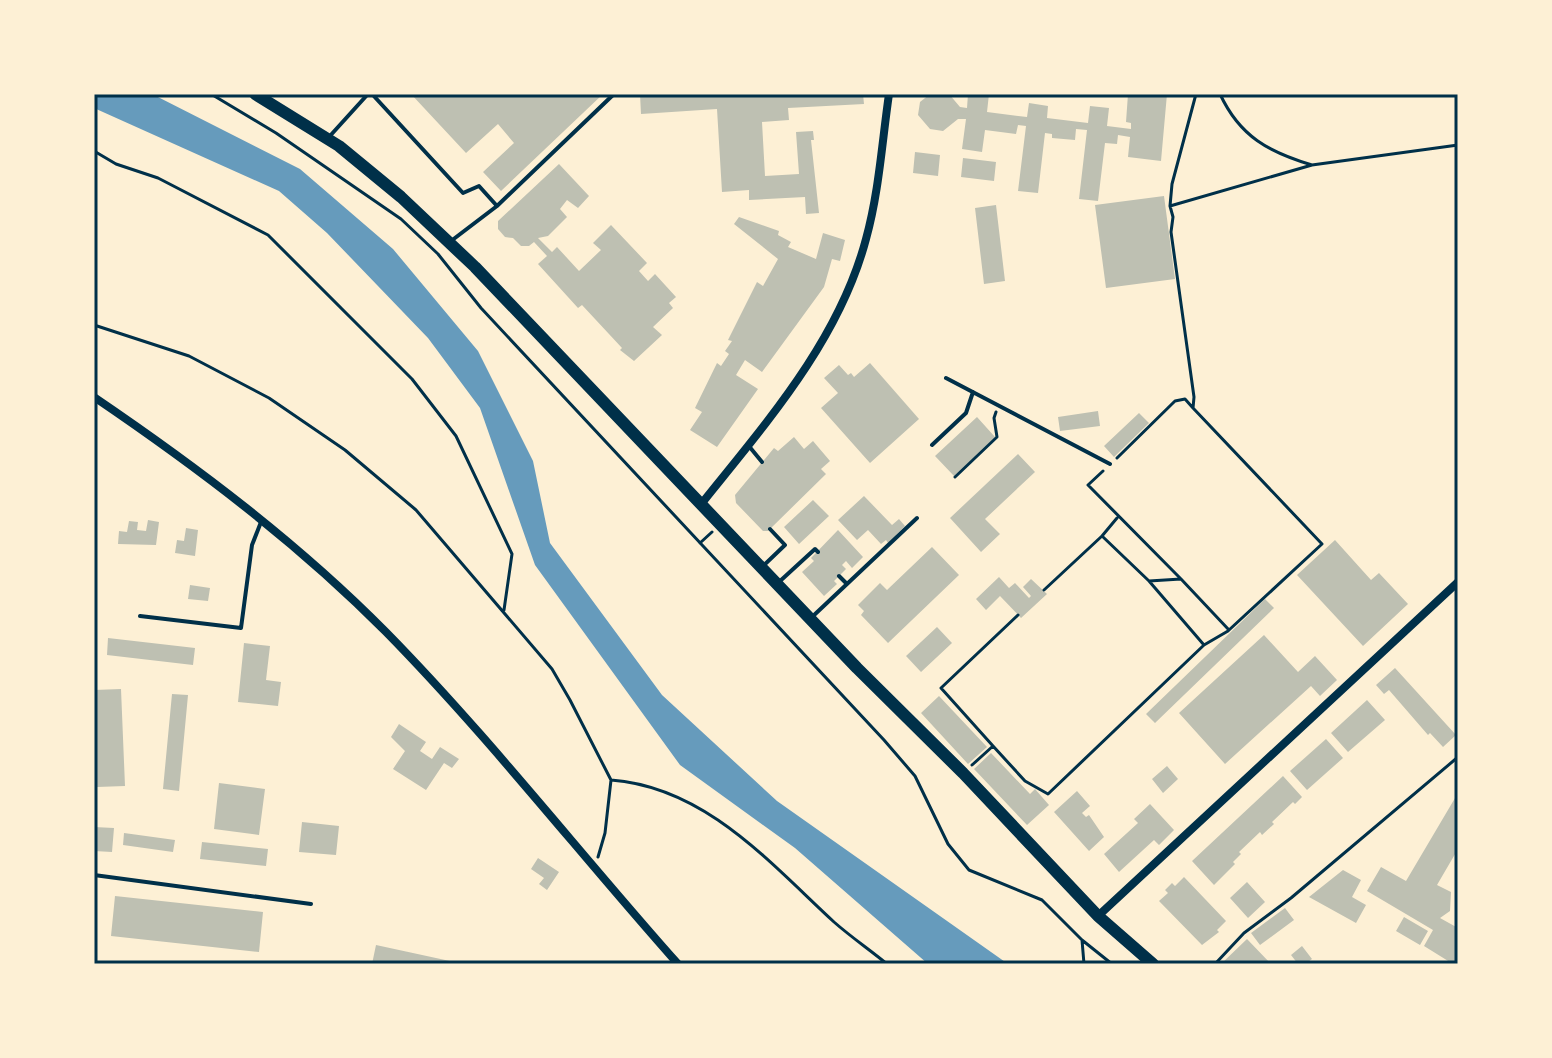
<svg xmlns="http://www.w3.org/2000/svg" width="1552" height="1058" font-family="Roboto,sans-serif">
<rect width="100%" height="100%" fill="#fdf0d5"/>
<path fill="#669bbc" d="M94,94H152L300,169L393,249L478,351L533,461L550,543L662,695L777,801L1008,964H928L795,848L680,765L535,565L480,408L428,338L327,233L279,191L94,108Z"/>
<path fill="#bec0b2" d="M411,94H603L501,191L483,172L514,143L498,124L466,153Z
M640,94H863L864,104L788,108L789,120L762,122L765,176L799,174L796,132L813,131L814,140H811L819,213L806,214L805,197L749,200V190L722,192L717,109L641,114Z
M930,94H949L960,107L967,108L968,94H989L987,112L1027,117L1029,103L1048,106L1047,118L1088,123L1090,106L1109,108L1107,126L1131,129V123L1126,122L1128,94H1167L1161,161L1128,157L1130,137L1118,135L1117,144L1105,143L1098,201L1079,199L1087,130L1076,129L1075,140L1052,138V134L1045,133L1038,193L1018,191L1026,126L1018,125L1016,134L985,130L982,152L962,149L966,119H958L943,131L930,129L918,115L920,102Z
M915,152L940,155L938,176L913,173Z
M963,158L996,162L994,181L961,177Z
M559,164L589,196L578,208L567,200L560,209L567,217L548,236L538,238L552,252L557,247L579,271L601,250L593,243L611,225L647,263L639,271L648,281L655,274L676,297L669,303L673,308L653,327L662,335L634,361L620,350L622,348L582,305L578,308L538,264L547,256L534,242L529,246H521L513,238L505,237L498,229V221Z
M1164,196L1175,279L1106,288L1095,205Z
M996,205L1005,281L984,284L975,208Z
M739,217L779,231L778,235L791,242L788,247L816,259L823,233L845,240L840,261L832,259L824,287L762,372L745,360L736,375L758,389L717,447L690,430L702,412L695,408L717,363L721,366L729,354L725,351L732,341L728,340L757,282L763,286L778,259L734,224Z
M870,363L919,419L870,463L821,408L838,393L824,378L839,365L848,375L851,373L854,377Z
M1098,411L1100,426L1060,431L1058,417Z
M1139,413L1149,423L1114,457L1104,446Z
M977,417L995,437L954,476L935,456Z
M794,437L804,449L813,441L830,461L821,469L826,474L768,531H763L736,503L735,495L774,448L778,451Z
M1018,454L1035,472L985,519L1000,534L981,552L950,518Z
M864,496L892,525L899,519L905,526L888,543L886,540L881,544L868,530L857,540L838,520Z
M813,500L829,516L799,544L784,527Z
M148,520L159,522L156,545L118,544L119,531L127,532L129,521L138,522L137,530L146,531Z
M186,528L198,530L195,556L175,553L177,540L184,541Z
M838,530L863,557L852,568L846,561L842,565L846,569L834,581L837,584L824,596L802,572L814,561L811,558Z
M1335,540L1371,580L1379,573L1408,604L1363,646L1297,575Z
M932,547L959,575L888,643L861,615L864,611L858,605L880,583L887,590Z
M999,577L1009,588L1015,583L1029,598L1031,596L1023,587L1031,579L1047,594L1021,618L1000,596L986,610L976,599Z
M190,585L210,588L208,601L188,599Z
M1265,599L1274,608L1155,723L1146,714Z
M937,627L952,643L921,672L906,656Z
M1264,635L1298,672L1315,656L1337,680L1320,696L1311,686L1225,764L1179,713Z
M108,638L195,648L193,665L107,655Z
M244,643L270,646L266,680L281,682L278,706L238,702Z
M1395,668L1456,735L1443,747L1430,733L1428,735L1389,690L1384,694L1376,685Z
M121,689L125,786L97,787L94,690Z
M172,694L188,695L179,791L163,789Z
M939,696L987,747L968,764L921,713Z
M1367,700L1385,720L1348,752L1331,733Z
M399,724L426,742L420,751L432,759L440,747L459,759L452,768L444,763L426,790L393,769L405,751L391,737Z
M1326,739L1343,758L1307,790L1290,771Z
M991,753L1030,794L1035,789L1049,805L1027,825L974,769Z
M1167,766L1178,779L1163,793L1152,779Z
M1283,776L1302,797L1295,804L1293,802L1272,822L1274,824L1262,835L1260,832L1239,852L1241,854L1233,862L1235,864L1214,885L1192,861Z
M219,783L265,789L259,835L214,829Z
M1077,791L1090,806L1082,813L1086,817L1089,815L1104,837L1089,851L1054,812Z
M1458,793V849L1437,885L1451,892L1450,911L1440,918L1458,928V964H1453L1424,946L1433,930L1367,891L1381,867L1406,881Z
M1150,804L1174,830L1159,845L1154,840L1119,872L1104,854L1138,823L1134,819Z
M302,822L339,826L336,855L299,852Z
M94,827L114,828L112,852L94,851Z
M124,833L175,840L173,852L123,845Z
M202,842L268,849L266,866L200,859Z
M538,858L559,872L547,890L539,884L544,878L531,869Z
M1343,870L1361,880L1352,897L1366,905L1356,923L1309,897Z
M1184,877L1226,921L1217,930L1219,932L1202,945L1159,901L1168,893L1165,890L1172,883L1175,886Z
M1247,882L1265,902L1248,918L1230,898Z
M115,896L263,912L259,952L111,936Z
M1285,908L1294,920L1260,945L1251,933Z
M1404,917L1428,931L1420,945L1396,931Z
M1247,939L1271,964H1221Z
M376,945L459,963V964H372Z
M1302,946L1312,959L1305,964H1298L1291,955Z"/>
<g fill="none" stroke-linecap="round" stroke-linejoin="round">
<path stroke="#003049" stroke-width="3" d="M211,94L276,133L401,219L438,254L481,308L884,740L915,776L948,844L969,870L1042,900L1082,940L1084,964
M1196,94L1172,184L1170,206L1312,165L1458,145
M1220,94C1240,137 1269,152 1312,165
M94,151L116,164L158,178L268,235L412,379L456,436L512,554L504,610
M94,325L189,356L269,398L345,450L416,510L552,669L570,700L611,780L605,833L598,857
M1117,458L1175,401L1185,399L1193,408
M1103,471L1088,485L1181,579
M955,477L997,437L994,418L996,412
M1102,536L1117,518
M700,543L712,532
M1044,590L1102,536L1149,581L1181,579L1229,630L1322,544L1193,408L1194,397L1171,232L1173,217L1170,206
M1204,645L1228,631
M993,746L1025,781L1048,794L1204,645L1149,581
M972,765L993,746L941,688L1018,615
M611,780C705,787 769,862 834,922C851,937 870,950 887,964
M1082,940L1112,964
M1215,964L1244,933L1291,898L1458,757"/>
<path stroke="#003049" stroke-width="4" d="M372,94L463,193L479,186L497,206L614,94
M329,137L368,94
M451,241L497,206
M946,378L1110,464
M748,445L762,462
M932,445L966,413L973,392
M763,566L785,545L770,529
M779,582L815,549L818,552
M847,584L917,518
M140,616L241,628L252,545L261,522
M812,617L847,584L839,576
M94,875L311,904"/>
<path stroke="#003049" stroke-width="8" d="M94,397C197,467 298,543 386,632C489,737 580,854 678,964
M702,503C766,423 839,341 866,239C879,192 882,142 889,94
M1098,916L1458,582"/>
<path stroke="#003049" stroke-width="12" d="M255,94L339,146L401,197L475,267L857,668L963,773L1098,916L1153,964"/>
</g>
<rect width="1552" height="1058" fill="none" stroke="#fdf0d5" stroke-width="192"/>
<rect x="96" y="96" width="1360" height="866" fill="none" stroke="#003049" stroke-width="3"/>
</svg>
